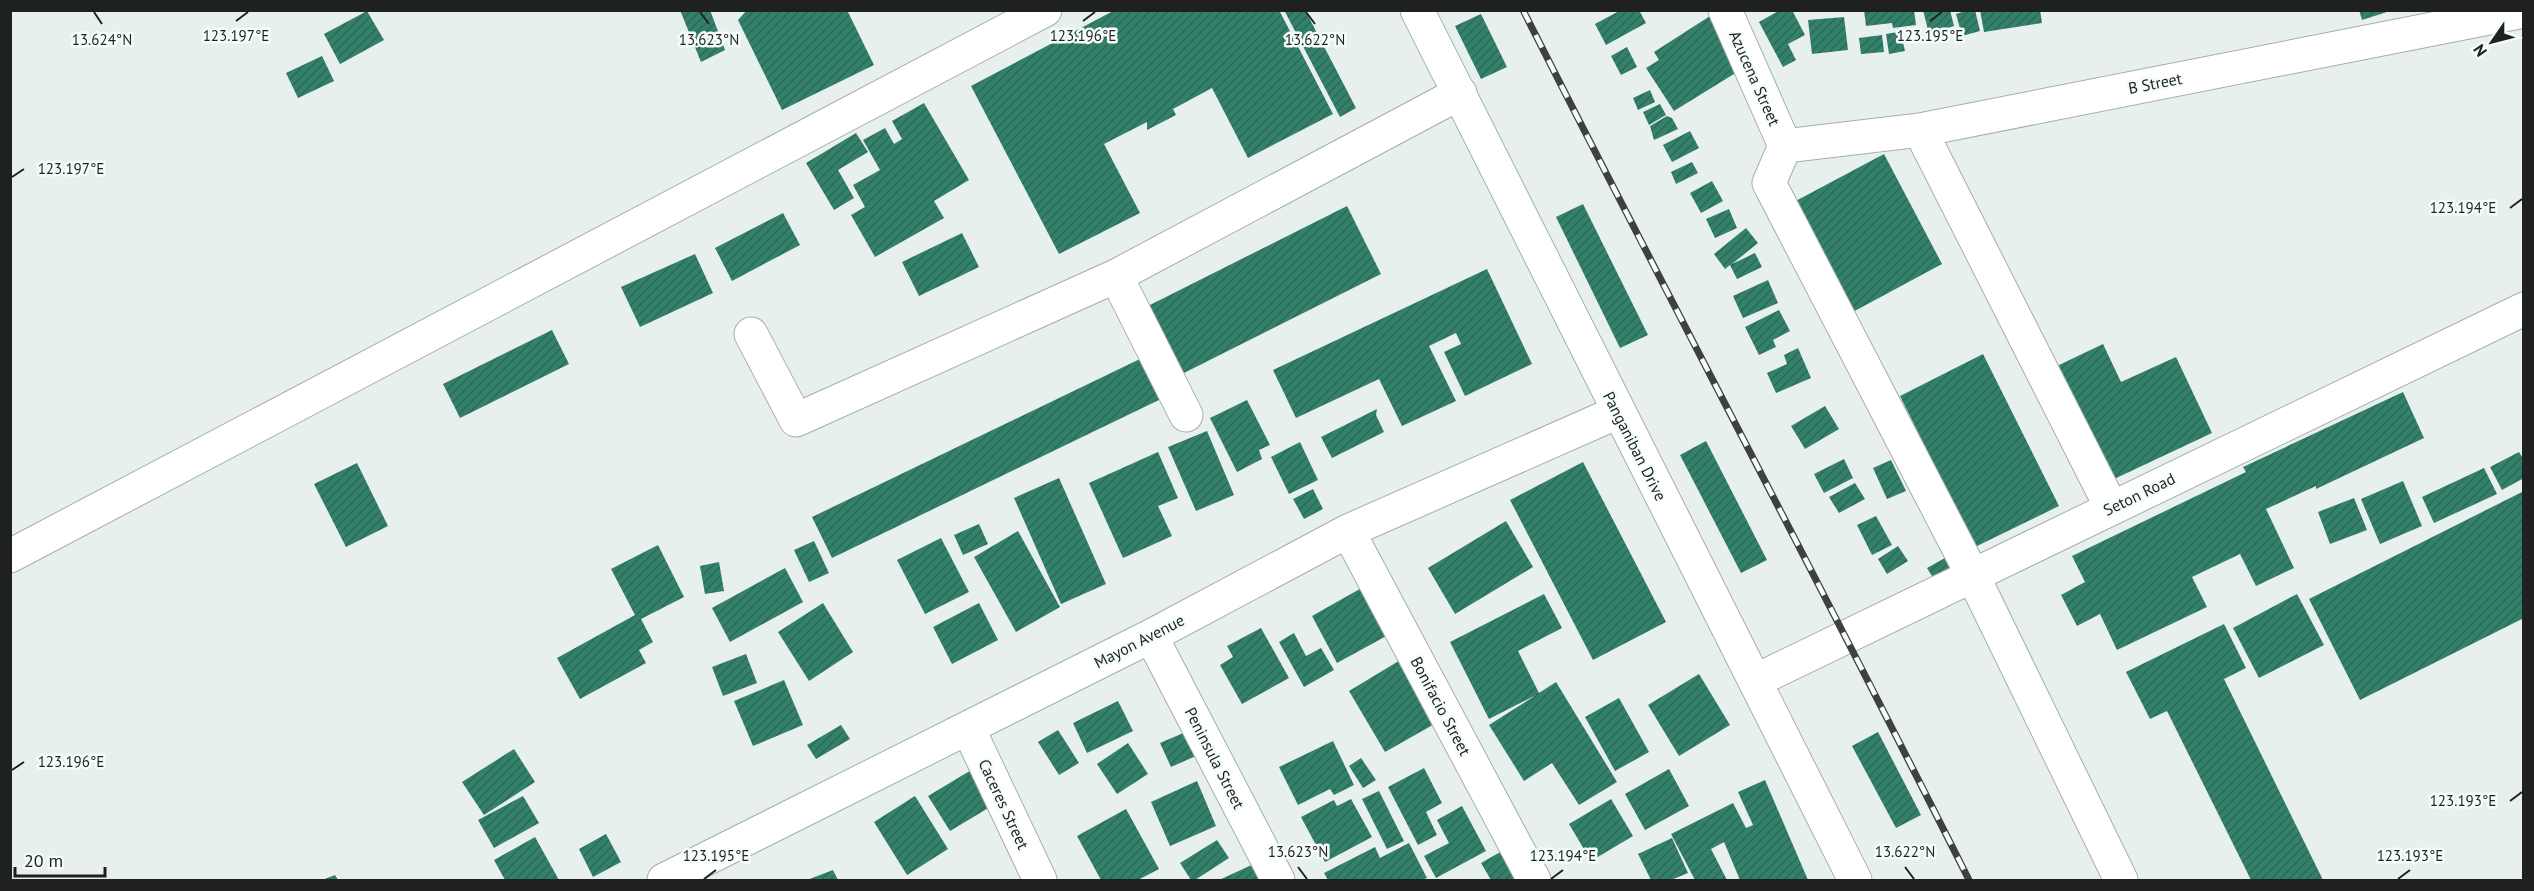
<svg xmlns="http://www.w3.org/2000/svg" width="2534" height="891" font-family="'PT Sans',sans-serif">
<defs>
<pattern id="building-hatch" width="6" height="6" patternUnits="userSpaceOnUse" patternTransform="scale(1.5)"><rect width="6" height="6" fill="#34816b"/><path d="M-1 1l2-2M0 6l6-6M5 7l2-2" fill="none" stroke="#2b6958"/></pattern>
</defs>
<rect width="100%" height="100%" fill="#e8f0ed"/>
<path fill="url(#building-hatch)" d="M680,10H710L725,50L701,62Z
M747,10H847L874,65L782,110L738,20Z
M1115,10H1279L1333,114L1248,158L1212,88L1173,109L1176,115L1147,130V122L1104,144L1140,213L1059,254L971,86Z
M1284,10H1305L1356,108L1340,117Z
M1621,10H1639L1646,23L1606,45L1595,24Z
M1780,10H1792L1805,35L1788,44L1796,60L1783,67L1759,22Z
M1864,10H1914L1916,25L1893,28L1892,23L1866,26Z
M1923,10H1950L1954,26L1929,34Z
M1968,10H1975L1980,31L1962,36L1956,14Z
M1980,10H2040L2042,23L1984,32Z
M2359,10H2390V11L2362,20Z
M367,11L384,40L340,64L324,34Z
M1481,14L1507,67L1481,79L1455,26Z
M1710,16L1742,69L1674,111L1646,68L1659,60L1654,52Z
M1844,17L1848,50L1812,54L1808,20Z
M1904,31L1901,34L1905,51L1889,54L1886,34Z
M1882,35L1884,52L1861,54L1859,38Z
M1627,47L1637,67L1621,75L1611,56Z
M322,56L334,81L298,98L286,73Z
M1650,90L1655,102L1638,110L1633,98Z
M924,103L969,180L934,201L944,218L875,257L851,215L865,207L853,185L880,170L863,140L885,128L894,144L902,139L892,121Z
M1660,104L1666,115L1649,125L1643,112Z
M1667,116L1672,118L1678,129L1654,140L1650,126Z
M1690,131L1699,148L1672,162L1663,145Z
M856,133L868,152L838,170L854,198L834,210L806,163Z
M1884,154L1942,264L1849,314L1790,204Z
M1692,162L1698,173L1676,184L1671,172Z
M1712,181L1723,201L1701,213L1690,193Z
M1583,204L1648,335L1620,348L1556,217Z
M1347,206L1381,274L1176,377L1142,309Z
M1729,209L1737,228L1715,238L1706,219Z
M783,213L800,245L732,281L715,248Z
M1746,228L1758,243L1732,264L1755,253L1762,267L1737,279L1730,265L1725,269L1714,254Z
M962,233L979,267L919,296L902,262Z
M695,254L713,293L640,327L621,287Z
M1487,269L1532,364L1465,396L1444,352L1461,344L1456,333L1429,346L1456,401L1402,426L1379,379L1296,418L1273,370Z
M1768,280L1778,303L1743,318L1733,296Z
M1779,310L1790,331L1773,340L1776,347L1759,355L1745,327Z
M552,330L569,364L460,418L443,384Z
M2103,344L2121,382L2176,357L2212,433L2112,480L2057,366Z
M1798,348L1811,378L1776,393L1767,373L1787,364L1784,355Z
M1983,354L2059,506L1975,547L1900,396Z
M1142,358L1161,399L832,558L812,517Z
M2403,392L2424,438L2316,489V486L2266,509L2294,568L2256,586L2240,554L2192,577L2207,607L2117,650L2100,614L2077,626L2061,595L2085,582L2072,556L2246,472L2243,467Z
M1247,400L1270,445L1259,450L1262,459L1237,472L1210,418Z
M1825,406L1839,429L1805,449L1791,426Z
M1377,409L1376,415L1384,432L1332,458L1321,437Z
M1207,431L1234,495L1196,511L1168,447Z
M1706,441L1767,560L1741,573L1680,455Z
M1300,442L1318,480L1289,494L1271,457Z
M1158,452L1178,498L1158,506L1172,536L1123,558L1089,483Z
M2519,452L2524,460V478L2502,490L2490,467Z
M1844,459L1853,478L1824,493L1814,474Z
M1891,460L1906,491L1887,499L1873,468Z
M1583,462L1666,622L1593,660L1510,500Z
M357,463L388,526L346,547L314,484Z
M2484,468L2497,494L2434,523L2422,497Z
M1059,478L1106,584L1061,604L1014,498Z
M2403,481L2422,526L2380,544L2361,499Z
M1855,483L1865,499L1839,513L1829,497Z
M1313,489L1323,509L1304,519L1293,499Z
M2524,491V618L2360,700L2309,599Z
M2354,498L2367,530L2330,544L2318,512Z
M1876,516L1892,545L1872,555L1857,525Z
M1506,521L1533,567L1455,614L1428,568Z
M979,524L988,544L963,555L954,535Z
M1018,531L1060,607L1016,632L974,557Z
M941,538L969,592L925,614L897,560Z
M814,541L829,573L809,582L794,550Z
M658,545L684,597L641,619L653,642L639,650L646,663L580,699L557,658L635,615L611,569Z
M1898,546L1908,561L1887,574L1878,559Z
M1945,558L1952,571L1935,581L1927,568Z
M719,562L724,591L705,594L700,566Z
M785,568L803,602L730,642L712,608Z
M1365,586L1390,634L1337,663L1312,616Z
M1544,594L1562,628L1518,651L1539,693L1556,682L1617,782L1579,805L1552,763L1524,781L1489,725L1536,695L1489,719L1450,642Z
M2297,594L2324,645L2259,678L2233,628Z
M823,603L853,652L809,681L778,632Z
M979,603L998,640L952,664L933,627Z
M2224,624L2246,668L2224,679L2323,880H2251L2167,711L2150,719L2126,672Z
M1261,628L1289,678L1242,704L1220,665L1233,657L1227,646Z
M1294,633L1306,656L1321,648L1334,670L1304,687L1279,642Z
M746,654L757,683L723,696L712,667Z
M1402,659L1438,722L1385,752L1349,691Z
M1699,674L1730,725L1679,756L1648,705Z
M784,680L803,725L753,746L734,701Z
M1619,698L1649,752L1615,771L1585,717Z
M1118,701L1133,731L1087,753L1073,723Z
M841,725L850,739L816,759L807,745Z
M1195,728L1205,752L1171,767L1160,743Z
M1058,730L1079,763L1059,775L1038,742Z
M1878,732L1921,815L1896,828L1852,746Z
M1333,741L1354,785L1334,795L1330,789L1298,805L1279,767Z
M1128,743L1148,774L1117,794L1097,764Z
M514,749L535,782L484,815L462,782Z
M1361,758L1376,780L1363,788L1349,766Z
M1424,768L1442,803L1426,812L1437,835L1418,845L1388,787Z
M973,769L995,804L950,831L928,796Z
M1669,769L1689,806L1645,830L1625,794Z
M1765,780L1808,880H1740L1724,842L1711,849L1727,880H1695L1671,834L1733,803L1746,828L1753,825L1738,792Z
M1197,781L1216,826L1170,846L1151,802Z
M1379,791L1404,841L1387,849L1362,799Z
M523,796L539,823L494,848L478,820Z
M915,796L948,849L907,875L874,822Z
M1351,799L1372,837L1325,862L1301,817L1334,800L1337,806Z
M1611,799L1633,836L1591,861L1569,824Z
M1462,806L1486,851L1436,878L1424,856L1449,843L1437,820Z
M1126,809L1159,869L1138,880H1101L1077,836Z
M606,834L621,862L593,877L579,849Z
M535,837L559,880H505L494,860Z
M1672,838L1688,873L1671,880H1651L1638,854Z
M1217,840L1229,858L1195,880H1191L1180,863Z
M1409,843L1427,878L1421,880H1328L1324,873L1375,847L1380,858Z
M1502,851L1518,880H1491L1481,863Z
M1256,863L1265,880H1219Z
M833,870L838,880H807Z
M335,875L338,880H322Z"/>
<g fill="none" stroke-linecap="round" stroke-linejoin="round">
<g stroke="#a6aeab" stroke-width="35">
<path id="minor" d="M1725,10L1785,146
M1920,130L2111,507
M1785,146L1769,183L1972,574L2121,880
M1785,146L1920,130L2524,11
M1116,276L1186,415
M751,334L796,420L1116,276L1460,93
M1348,531L1534,880
M10,556L1045,10
M1151,636L1278,880
M1755,681L2524,309
M968,728L1040,880
M664,880L1151,636L1348,531L1618,412"/>
</g>
<g stroke="#a6aeab" stroke-width="35">
<path id="major" d="M1417,10L1855,880"/>
</g>
<use href="#minor" stroke="#fff" stroke-width="33"/>
<use href="#major" stroke="#fff" stroke-width="33"/>
<g stroke="#3d413f" stroke-width="7">
<path id="rail" d="M1523,10C1670,301 1823,589 1969,880"/>
</g>
<use href="#rail" stroke="#f5fdfa" stroke-width="4.5" stroke-dasharray="14" stroke-linecap="butt"/>
</g>
<path fill="none" stroke="#1e2120" stroke-width="2" d="M94,12L102,24M700,12L709,24M1306,12L1315,24M236,21L248,12M1083,21L1095,12M1930,21L1942,12M12,177L24,169M2510,208L2522,199M12,770L24,762M2510,801L2522,792M1298,867L1307,879M1905,867L1914,879M704,879L716,870M1551,879L1563,870M2398,879L2410,870"/>
<g text-anchor="middle" dominant-baseline="central" stroke-width="5" stroke-linejoin="round" paint-order="stroke">
<g font-size="16" fill="#1e2120" stroke="#f5fdfa">
<text transform="translate(1755 78) rotate(66)">Azucena Street</text>
<text transform="translate(2155 83) rotate(-11)">B Street</text>
<text transform="translate(1635 446) rotate(63)">Panganiban Drive</text>
<text transform="translate(2139 494) rotate(-26)">Seton Road</text>
<text transform="translate(1139 641) rotate(-27)">Mayon Avenue</text>
<text transform="translate(1441 706) rotate(62)">Bonifacio Street</text>
<text transform="translate(1215 758) rotate(63)">Peninsula Street</text>
<text transform="translate(1004 804) rotate(65)">Caceres Street</text>
</g>
</g>
<g font-size="15" text-anchor="middle" fill="#1e2120" stroke="#f5fdfa" stroke-width="5" stroke-linejoin="round" paint-order="stroke">
<text x="236" y="41">123.197°E</text>
<text x="1083" y="41">123.196°E</text>
<text x="1930" y="41">123.195°E</text>
<text x="102" y="45">13.624°N</text>
<text x="709" y="45">13.623°N</text>
<text x="1315" y="45">13.622°N</text>
<text x="71" y="174">123.197°E</text>
<text x="2463" y="213">123.194°E</text>
<text x="71" y="767">123.196°E</text>
<text x="2463" y="806">123.193°E</text>
<text x="1298" y="857">13.623°N</text>
<text x="1905" y="857">13.622°N</text>
<text x="716" y="861">123.195°E</text>
<text x="1563" y="861">123.194°E</text>
<text x="2410" y="861">123.193°E</text>
</g>
<rect width="2534" height="891" fill="none" stroke="#1e2120" stroke-width="24"/>
<g transform="translate(2492 42) rotate(235)" stroke="#f5fdfa" stroke-width="4.5" paint-order="stroke">
<path d="M0-4.5L10 22L0 15L-10 22Z" fill="#1e2120"/>
<text y="-9" font-size="16" font-weight="bold" text-anchor="middle" fill="#1e2120">N</text>
</g>
<path d="M15 867v9h90v-9" fill="none" stroke="#1e2120" stroke-width="3"/>
<text x="24" y="867" font-size="18" fill="#1e2120" stroke="#f5fdfa" stroke-width="4.5" paint-order="stroke">20 m</text>
</svg>
